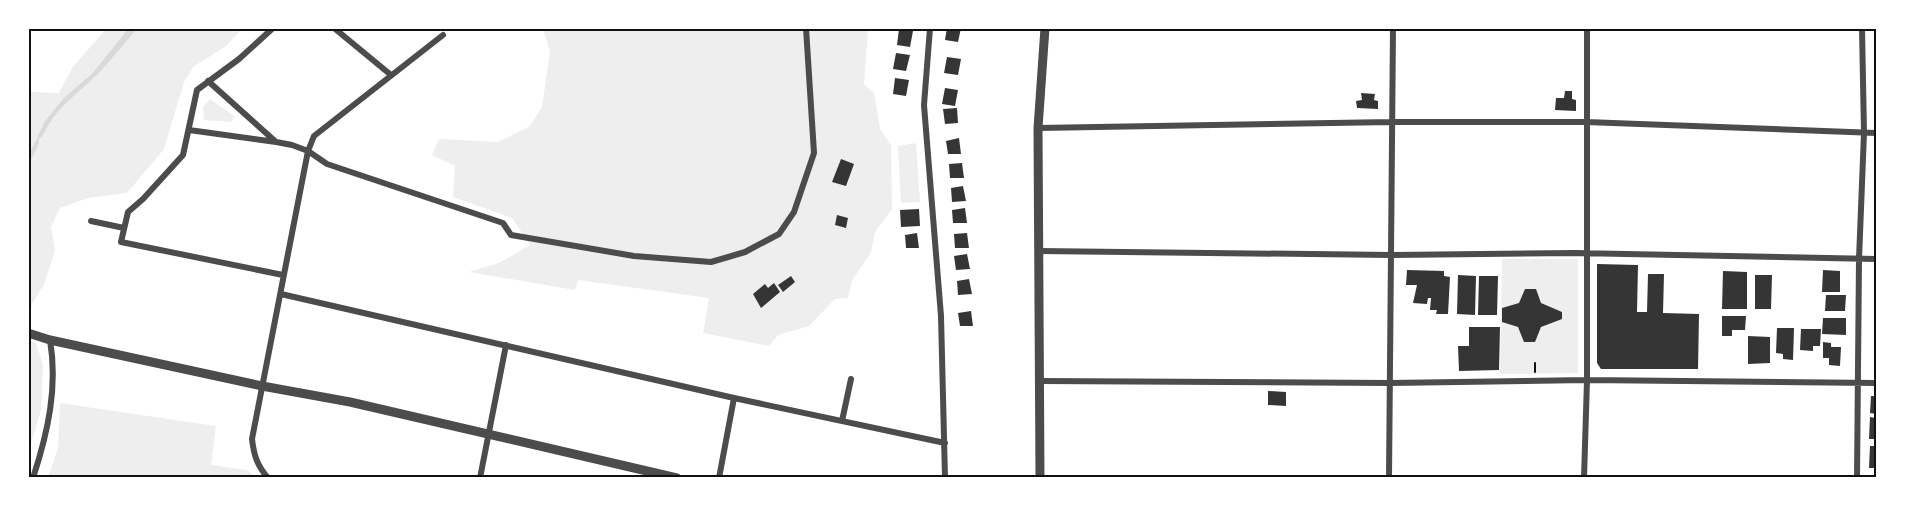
<svg xmlns="http://www.w3.org/2000/svg" width="1905" height="506" font-family="'Zilla Slab',serif">
<rect width="100%" height="100%" fill="#fff"/>
<path fill="#eee" d="M106,29H242L226,46L193,67L184,82L164,149L127,193L88,198L60,208L51,227L55,251L44,284L29,310V92L59,93L72,68Z
M543,29H868L864,84L874,93L880,129L891,145L892,209L875,232L871,252L852,281L848,298L835,299L809,326L778,335L769,346L703,333L709,298L578,280L575,290L469,272L499,263L530,245L512,218L453,197L455,166L432,155L439,139L498,142L530,126L542,107L550,52Z
M210,99L234,116L232,122L204,120L203,107Z
M916,143L920,202L901,203L898,146Z
M1502,259H1578V373L1500,374Z
M29,341L36,343L43,365L41,410L29,450Z
M60,403L216,426L211,465L247,470L256,477H48L58,448Z"/>
<path fill="#d9d9d9" d="M128,29H135L93,75L67,97L47,122L29,161V157L45,121L66,96L92,74Z"/>
<g fill="none" stroke-linecap="round" stroke-linejoin="round">
<path stroke="#d9d9d9" stroke-width="4" d="M40,136C55,105 72,96 95,74C109,59 122,43 135,28
M28,161L37,143"/>
</g>
<path fill="#353535" d="M947,28H961L958,42L945,40Z
M899,29L913,31L910,47L897,45Z
M896,53L910,55L906,71L893,69Z
M947,57L961,59L958,75L944,73Z
M895,78L909,80L906,96L893,94Z
M945,88L958,90L955,106L942,104Z
M1565,91H1572V99L1576,100V111L1555,110L1556,98H1564Z
M1361,93L1375,94L1374,100L1378,101V109L1357,108L1356,101L1362,100Z
M957,108L958,123L945,124L943,109Z
M959,138L961,154H948L946,141Z
M841,159L854,164L846,186L832,182Z
M962,163L964,178H950L949,164Z
M963,186L966,201L952,202L951,188Z
M965,208L967,223H953L952,210Z
M919,209L920,226L901,227L900,210Z
M837,215L848,218L846,228L835,225Z
M917,233L919,248H906L905,235Z
M967,233L969,248H955L954,234Z
M967,254L970,269L956,270L954,256Z
M1597,264L1638,265L1637,312H1647L1648,274H1664L1663,313L1699,314L1698,369H1601L1597,363Z
M1407,270L1444,271V276L1450,277L1448,314H1436L1437,310H1430L1431,298H1428L1427,304L1413,303L1417,285H1406Z
M1823,270L1840,271V292H1822Z
M1723,271L1747,272V309H1722Z
M1458,275L1476,276L1475,315L1457,314Z
M1755,275H1772L1771,309H1755Z
M791,276L795,282L783,292L778,285Z
M1479,276H1498L1497,315H1478Z
M969,279L972,294L958,295L957,281Z
M774,283L780,292L761,308L753,294L765,284L768,288Z
M1525,289H1536L1541,303L1562,312V319L1541,327L1535,342H1524L1518,327L1502,322V308L1519,303Z
M1826,295H1846L1845,311H1825Z
M971,311L973,326H960L958,313Z
M1722,316H1746L1745,330H1732V336H1722Z
M1823,318H1846V335L1822,334Z
M1469,327H1500L1499,370L1459,371L1458,346H1469Z
M1777,328H1794L1793,360L1783,359V354L1776,353Z
M1801,329H1821L1820,346H1813V351L1800,350Z
M1748,336L1770,337V363L1748,364Z
M1823,342L1831,343V347H1841L1840,366L1829,365V358H1823Z
M1268,391L1286,392V406L1268,405Z
M1871,396H1876V414L1870,413Z
M1870,417L1876,418V439H1869Z
M1870,446H1876V468H1869Z"/>
<g fill="none" stroke-linecap="round" stroke-linejoin="round">
<path stroke="#111" stroke-width="2" d="M1535,363V372"/>
<path stroke="#4c4c4c" stroke-width="6" d="M273,28L239,59L197,90L183,155L143,199L128,212L121,242L283,275
M334,28L391,75
M930,28L924,105L941,316L945,478
M208,81L276,142L292,145L308,151L327,164L503,223L511,235L634,256L711,262L745,252L779,234L794,212L814,153L806,28
M1038,128L1392,122H1586L1876,133
M189,130L276,142
M91,221L124,228
M1038,251L1392,255L1575,253L1876,259
M281,294L734,398L945,443
M1039,381L1390,383L1587,380L1876,383
M842,421L851,379
M33,478C48,432 58,387 50,340
M268,478C257,465 254,456 252,439L308,151L314,136L443,35
M480,478L506,345
M719,478L734,398
M1389,478L1393,28
M1584,478L1587,380V28
M1857,478L1859,259L1864,133L1862,28"/>
<path stroke="#4c4c4c" stroke-width="9" d="M28,333L50,340L262,386L350,402L677,478
M1040,478L1038,128L1045,28"/>
</g>
<rect width="1905" height="506" fill="none" stroke="#ffffff" stroke-width="60"/>
<rect x="30" y="30" width="1845" height="446" fill="none" stroke="#111" stroke-width="2"/>
</svg>
